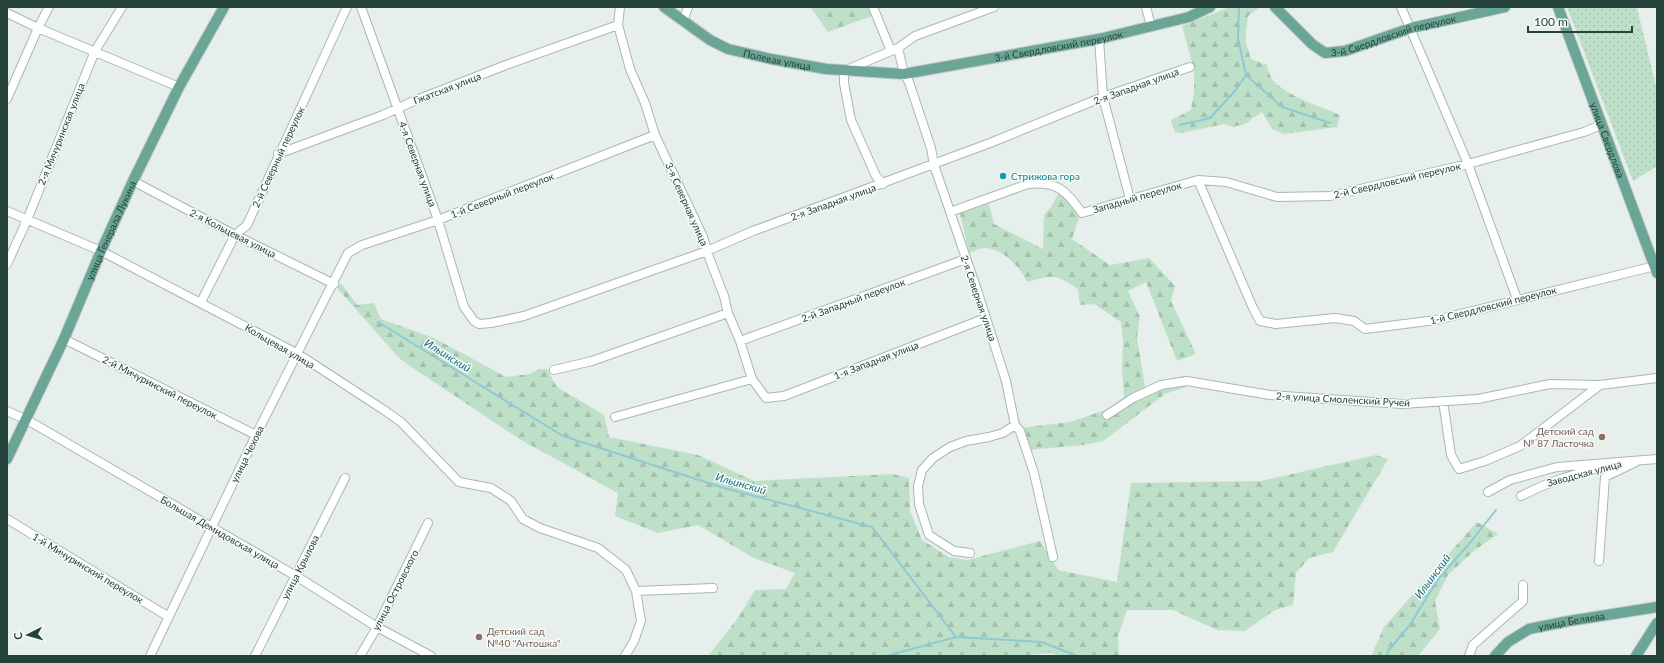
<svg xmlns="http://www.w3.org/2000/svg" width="1664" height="663" font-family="Lato,sans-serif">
<defs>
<pattern id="grass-dots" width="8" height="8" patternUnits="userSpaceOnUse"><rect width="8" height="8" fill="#bfe0c8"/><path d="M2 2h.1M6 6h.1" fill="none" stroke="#a4c1ad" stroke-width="1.8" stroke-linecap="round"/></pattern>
<pattern id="forest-firs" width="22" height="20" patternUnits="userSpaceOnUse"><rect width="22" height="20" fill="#bfe0c8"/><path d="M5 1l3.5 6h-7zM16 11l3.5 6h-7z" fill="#a4c1ad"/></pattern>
</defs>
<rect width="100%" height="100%" fill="#e6efeb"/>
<path fill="url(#grass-dots)" d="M1567,7H1636L1638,12L1657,90V166L1633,181Z"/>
<path fill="url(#forest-firs)" d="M808,7H868L872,16L828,32L811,8Z
M1230,7H1260L1248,16L1245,40L1251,59L1267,65C1268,70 1270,76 1273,80C1289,98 1318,105 1340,115L1337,127L1284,134L1272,129L1262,112L1245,124L1233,127L1224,124L1181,133L1175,132L1171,120L1191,110L1194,92V70L1182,26Z
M1059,192L1071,204L1079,218L1072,239L1110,265L1149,258L1175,286L1171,301L1196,354L1177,361L1146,282L1128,291L1140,317L1137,337L1145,387L1184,376L1186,387L1165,394L1103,441L1083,445L1038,449L1028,451L1020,428L1070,422L1108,409L1124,397L1122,367L1123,340L1121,322L1094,304L1080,305L1078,289C1054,273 1053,275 1027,282C1021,267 1002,248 984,248C980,248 974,251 969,253L960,213L989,204L994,224L1043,249L1044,215L1051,207Z
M341,283L357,305L374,303L381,319L434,338L506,377L530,374L539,369H547L557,387L604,415L609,437L698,455L754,481L892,474L909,478L910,511L922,540L949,557L967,560L1040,541L1058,570L1117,582L1131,483L1261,481L1376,455L1388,459L1333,552L1309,558L1296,573L1293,605L1275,610L1245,631L1217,630L1173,610H1127L1118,636L1119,656H1059L1051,653L1021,656H708L738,618L755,590L786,589L795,573L754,558L698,525L658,533L615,516L618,493L521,440L410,366L399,358L337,288Z
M1477,522L1498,534L1475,550L1448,575L1435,601L1440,629L1418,656H1371L1384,627Z"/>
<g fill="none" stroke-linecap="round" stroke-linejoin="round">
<path stroke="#8ec9d4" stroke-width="2" d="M1239,8L1238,38L1246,75L1282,107L1330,123
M1180,125L1210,118L1234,92L1246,75
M378,322L563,436L724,488L872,527L956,637L1042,642L1077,656
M886,656L956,637
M1387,656L1388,651L1409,626L1439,578L1469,544L1496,510"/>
<g stroke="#a8b8b2" stroke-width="10">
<path id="minor" d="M361,7L438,220L464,307L474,321L479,324L491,323L524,316L707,251L753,231L990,143L1103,97L1190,67
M620,7L618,25L630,69L645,103L655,135L703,237L710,260L724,296L728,313L740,341L752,379L766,398L784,396L986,318
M873,7L891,51
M1146,7L1151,26
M1401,7L1468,164L1517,299
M7,13L38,28L179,87
M683,22L688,7
M1099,39L1103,97L1130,199
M898,48L915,36L994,7
M7,99L38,28L49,7
M278,154L383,115L414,101L506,65L618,25
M1198,180L1253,308L1260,321L1276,324L1335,318L1354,321L1365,329L1436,320L1655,266
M133,181L235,235L334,284
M883,184L876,176L851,120L844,83V71L898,48L904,74L909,82L931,148L934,165L977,290L1006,381L1015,425L1020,431L1034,473L1053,557
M7,211L101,251L298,354L384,410L401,422L459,482L491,488L511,501L523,519L540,528L598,548L626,570L636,591L641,621L634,641L625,656
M950,212L1028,184C1057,181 1066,190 1082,213L1198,180L1226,182L1277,197L1330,196L1468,164L1584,132L1601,125
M7,264L27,220L95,51L122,7
M201,302L235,235L247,225L347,7
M64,339L256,435
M740,341L966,259
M554,370L592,361L728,313
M1443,401L1451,455L1459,469L1485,461L1520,446L1600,385
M7,411L29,421L296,576L377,627L431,656
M1107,415L1133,398L1161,385L1187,381L1270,395L1402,404L1478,399L1550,384L1600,385L1657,378
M615,417L752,379
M1488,492L1510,480L1557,467L1657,459
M1521,496C1550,481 1571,475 1602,467
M7,519L169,617
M970,553L954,551L929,535L919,504L918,486L922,470L933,458L950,447L966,441L989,437L1003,433L1015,425
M1599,561L1605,477L1636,462
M636,591L713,588
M150,656L256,435L348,253L362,245L438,220L655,135
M255,656L345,478
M360,656L377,627L428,523
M1469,656L1473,645L1523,601V585"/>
</g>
<g stroke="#c2cac8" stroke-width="12">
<g id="major">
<path id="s1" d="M664,7L710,40L728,49L771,59L826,69L904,74L1099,39L1189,17L1210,7"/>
<path id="s2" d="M1275,7L1312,44L1325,53L1345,51L1411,28L1505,7"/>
<path id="s3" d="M1558,7L1657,273"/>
<path id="s4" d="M7,459L64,339L101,251L133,181L179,87L224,7"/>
<path id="s5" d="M1495,656L1508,642L1529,629L1569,621L1657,607"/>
<path d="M1636,656L1657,623"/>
</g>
</g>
<use href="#minor" stroke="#fff" stroke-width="8"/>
<use href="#major" stroke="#6aa596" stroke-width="10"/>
</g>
<circle fill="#0f9aa8" stroke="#f7fbf9" stroke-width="1.5" cx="1003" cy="176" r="4"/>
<g fill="#8d6e63" stroke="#f7fbf9" stroke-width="1.5">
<circle cx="1602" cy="437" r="4"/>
<circle cx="479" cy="637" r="4"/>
</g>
<g text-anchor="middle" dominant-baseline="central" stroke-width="3" stroke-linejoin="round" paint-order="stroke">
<g font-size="10" fill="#24423a" stroke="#f7fbf9">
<text stroke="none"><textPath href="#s2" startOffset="139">3-й Свердловский переулок</textPath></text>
<text stroke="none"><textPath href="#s1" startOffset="412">3-й Свердловский переулок</textPath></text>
<text stroke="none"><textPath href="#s1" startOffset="127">Полевая улица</textPath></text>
<text transform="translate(1136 86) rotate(-20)">2-я Западная улица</text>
<text transform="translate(447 88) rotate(-21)">Гжатская улица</text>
<text transform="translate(61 134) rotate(-68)">2-я Мичуринская улица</text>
<text stroke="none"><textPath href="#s3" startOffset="142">улица Свердлова</textPath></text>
<text transform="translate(278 157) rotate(-65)">2-й Северный переулок</text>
<text transform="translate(418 164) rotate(70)">4-я Северная улица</text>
<text transform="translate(1397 180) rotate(-13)">2-й Свердловский переулок</text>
<text transform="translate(502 195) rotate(-21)">1-й Северный переулок</text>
<text transform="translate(1137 197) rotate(-16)">Западный переулок</text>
<text transform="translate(833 202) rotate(-20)">2-я Западная улица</text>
<text transform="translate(687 204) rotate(66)">3-я Северная улица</text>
<text stroke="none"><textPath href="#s4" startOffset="251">улица Генерала Лукина</textPath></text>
<text transform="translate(233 233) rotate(27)">2-я Кольцевая улица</text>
<text transform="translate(979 298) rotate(71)">2-я Северная улица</text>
<text transform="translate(853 300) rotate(-20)">2-й Западный переулок</text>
<text transform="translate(1493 305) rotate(-14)">1-й Свердловский переулок</text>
<text transform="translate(280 346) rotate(30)">Кольцевая улица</text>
<text transform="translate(876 360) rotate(-21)">1-я Западная улица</text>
<text transform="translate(160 387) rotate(27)">2-й Мичуринский переулок</text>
<text transform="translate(1343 399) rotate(3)">2-я улица Смоленский Ручей</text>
<text transform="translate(247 454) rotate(-64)">улица Чехова</text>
<text transform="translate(1584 473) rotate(-15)">Заводская улица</text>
<text transform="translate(220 532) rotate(30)">Большая Демидовская улица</text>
<text transform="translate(300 567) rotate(-63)">улица Крылова</text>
<text transform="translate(88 568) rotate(31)">1-й Мичуринский переулок</text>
<text transform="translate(395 590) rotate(-63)">улица Островского</text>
<text stroke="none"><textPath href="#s5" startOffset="87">улица Беляева</textPath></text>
</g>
<g font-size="10" fill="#0d838f" stroke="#f7fbf9" text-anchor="start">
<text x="1011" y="176">Стрижова гора</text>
</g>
<g font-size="10" fill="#785e54" stroke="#f7fbf9" text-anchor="end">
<text x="1594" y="431">Детский сад<tspan x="1594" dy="12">№ 87 Ласточка</tspan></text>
<text x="487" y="631" text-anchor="start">Детский сад<tspan x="487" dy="12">№40 "Антошка"</tspan></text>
</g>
<g font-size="11" font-style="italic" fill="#1c6f80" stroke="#f7fbf9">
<text transform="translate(448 355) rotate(32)">Ильинский</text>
<text transform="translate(741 483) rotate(16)">Ильинский</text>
<text transform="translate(1432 576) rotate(-53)">Ильинский</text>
</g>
</g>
<rect width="1664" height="663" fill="none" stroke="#24423a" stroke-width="16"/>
<g transform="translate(28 635) rotate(264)" stroke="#f7fbf9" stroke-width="3" paint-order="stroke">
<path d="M0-3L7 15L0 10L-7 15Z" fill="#24423a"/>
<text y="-6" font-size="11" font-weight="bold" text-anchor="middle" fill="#24423a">С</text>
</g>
<path d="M1528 26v6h104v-6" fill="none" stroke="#24423a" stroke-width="2"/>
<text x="1534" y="26" font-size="12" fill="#24423a" stroke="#f7fbf9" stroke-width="3" paint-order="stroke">100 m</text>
</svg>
